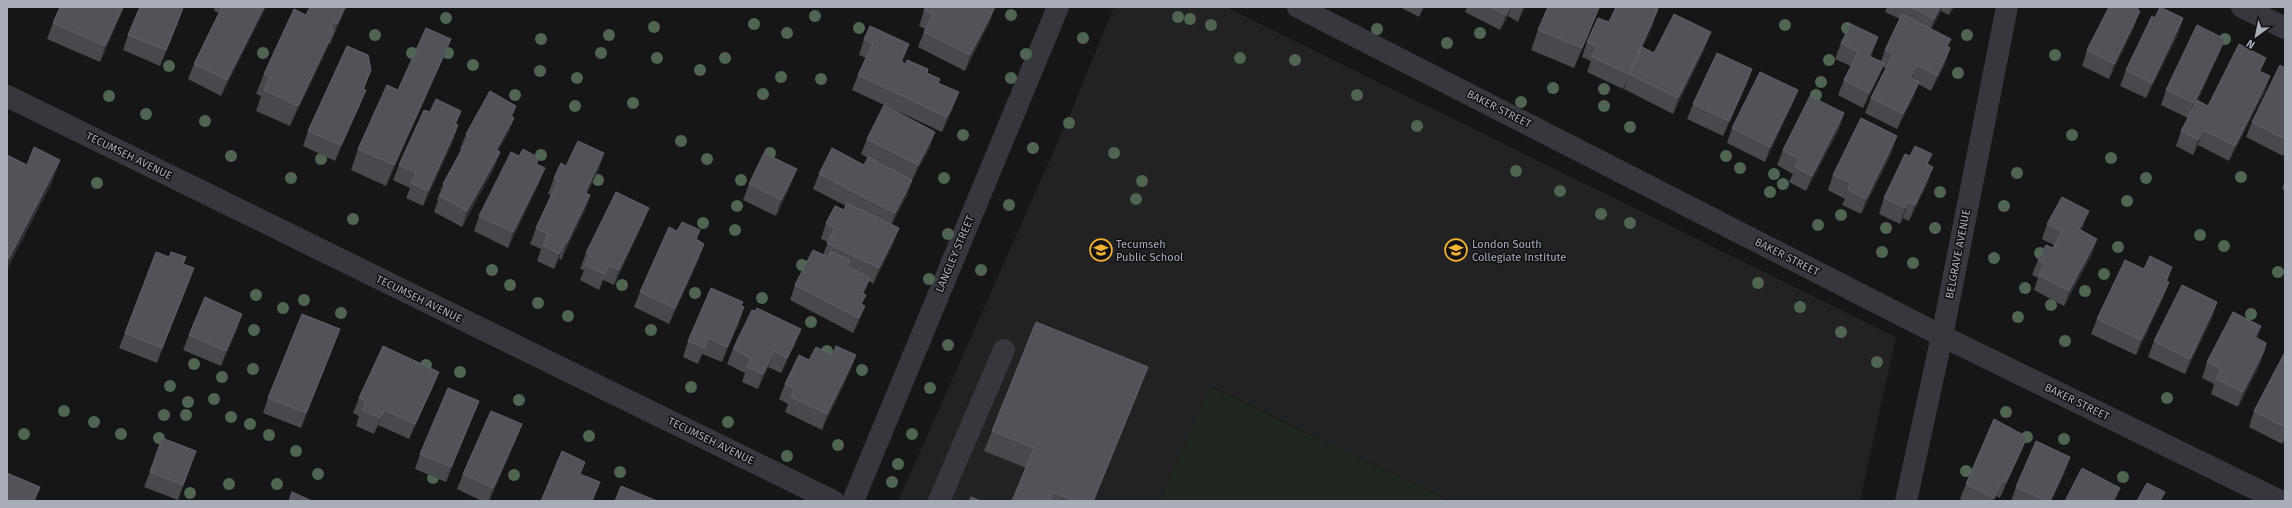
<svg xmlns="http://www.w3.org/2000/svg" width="2292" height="508" font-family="'Fira Sans',sans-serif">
<rect width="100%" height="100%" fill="#161618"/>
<path fill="#222225" d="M1114,7H1226L1896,337L1860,501H1450L1212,387L1160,501H898L1072,110Z"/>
<path fill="#1e261f" d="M1211,387L1450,501H1160Z"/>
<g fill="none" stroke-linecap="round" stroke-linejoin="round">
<path stroke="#37383d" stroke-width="22" d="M1298,7L1942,336L2280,501
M2242,7L2285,28
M7,96L833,501
M853,501L1058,7
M939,501L1004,350
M1906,501L1942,336L2007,7"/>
</g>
<g fill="#506452">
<circle cx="1011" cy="15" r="6"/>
<circle cx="815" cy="16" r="6"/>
<circle cx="1178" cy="17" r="6"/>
<circle cx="446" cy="18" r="6"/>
<circle cx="1190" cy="19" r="6"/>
<circle cx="754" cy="24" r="6"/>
<circle cx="1211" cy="25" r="6"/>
<circle cx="1785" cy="25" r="6"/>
<circle cx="654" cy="27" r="6"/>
<circle cx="859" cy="28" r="6"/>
<circle cx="1847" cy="28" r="6"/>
<circle cx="1377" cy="29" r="6"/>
<circle cx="787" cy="33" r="6"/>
<circle cx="1480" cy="33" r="6"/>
<circle cx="375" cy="35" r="6"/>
<circle cx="609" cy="35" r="6"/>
<circle cx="1967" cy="35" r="6"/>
<circle cx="1083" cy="38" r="6"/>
<circle cx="541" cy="39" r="6"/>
<circle cx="2225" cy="39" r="6"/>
<circle cx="1447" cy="43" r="6"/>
<circle cx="263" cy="53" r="6"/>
<circle cx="412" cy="53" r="6"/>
<circle cx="448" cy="53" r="6"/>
<circle cx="601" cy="53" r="6"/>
<circle cx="1026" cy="54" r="6"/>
<circle cx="2055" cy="55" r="6"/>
<circle cx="657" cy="58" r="6"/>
<circle cx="725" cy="58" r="6"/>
<circle cx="1240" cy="58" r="6"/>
<circle cx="1295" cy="60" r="6"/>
<circle cx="1829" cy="60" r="6"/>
<circle cx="473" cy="65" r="6"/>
<circle cx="169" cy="66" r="6"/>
<circle cx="700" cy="70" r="6"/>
<circle cx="540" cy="71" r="6"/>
<circle cx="1958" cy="73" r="6"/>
<circle cx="781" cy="77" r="6"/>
<circle cx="577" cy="78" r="6"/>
<circle cx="1011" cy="78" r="6"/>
<circle cx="821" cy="79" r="6"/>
<circle cx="1821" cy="82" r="6"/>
<circle cx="1553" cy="88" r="6"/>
<circle cx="1604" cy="89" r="6"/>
<circle cx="763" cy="94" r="6"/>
<circle cx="515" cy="95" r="6"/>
<circle cx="1357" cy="95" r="6"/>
<circle cx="1816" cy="95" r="6"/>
<circle cx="109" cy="96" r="6"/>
<circle cx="1521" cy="102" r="6"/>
<circle cx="633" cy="103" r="6"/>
<circle cx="575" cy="106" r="6"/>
<circle cx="1604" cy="106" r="6"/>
<circle cx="146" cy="114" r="6"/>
<circle cx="205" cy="121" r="6"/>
<circle cx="1069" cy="123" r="6"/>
<circle cx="1417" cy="126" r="6"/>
<circle cx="1630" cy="127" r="6"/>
<circle cx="963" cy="135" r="6"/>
<circle cx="2072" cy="135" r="6"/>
<circle cx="681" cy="141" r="6"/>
<circle cx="1033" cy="148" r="6"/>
<circle cx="770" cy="153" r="6"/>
<circle cx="1114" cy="153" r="6"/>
<circle cx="541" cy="155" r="6"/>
<circle cx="231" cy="156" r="6"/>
<circle cx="1726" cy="156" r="6"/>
<circle cx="2111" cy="158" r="6"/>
<circle cx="321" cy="159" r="6"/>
<circle cx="707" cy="159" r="6"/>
<circle cx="1740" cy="168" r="6"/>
<circle cx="1516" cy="171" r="6"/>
<circle cx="2017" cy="173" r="6"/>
<circle cx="1774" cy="174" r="6"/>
<circle cx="2241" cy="177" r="6"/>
<circle cx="291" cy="178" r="6"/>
<circle cx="944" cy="178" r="6"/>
<circle cx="2146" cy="178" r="6"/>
<circle cx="598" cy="180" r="6"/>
<circle cx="741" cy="180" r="6"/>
<circle cx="1142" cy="181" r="6"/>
<circle cx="97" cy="183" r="6"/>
<circle cx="1783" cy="184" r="6"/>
<circle cx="1560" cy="191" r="6"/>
<circle cx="1770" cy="192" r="6"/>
<circle cx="1940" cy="192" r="6"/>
<circle cx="1136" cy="199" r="6"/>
<circle cx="2127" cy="201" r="6"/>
<circle cx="1009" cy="205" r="6"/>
<circle cx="737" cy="206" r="6"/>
<circle cx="2004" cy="206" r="6"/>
<circle cx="1601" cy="214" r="6"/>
<circle cx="1841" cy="215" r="6"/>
<circle cx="353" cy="219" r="6"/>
<circle cx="703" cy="223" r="6"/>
<circle cx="1630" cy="223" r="6"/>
<circle cx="1818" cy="225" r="6"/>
<circle cx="1886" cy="228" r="6"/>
<circle cx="1935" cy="228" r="6"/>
<circle cx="735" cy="230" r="6"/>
<circle cx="948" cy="234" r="6"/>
<circle cx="2200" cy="235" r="6"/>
<circle cx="2224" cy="246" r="6"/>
<circle cx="2118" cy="247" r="6"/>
<circle cx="1882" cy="252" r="6"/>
<circle cx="2040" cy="253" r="6"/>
<circle cx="1994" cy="258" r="6"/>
<circle cx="1913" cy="263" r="6"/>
<circle cx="802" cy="265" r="6"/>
<circle cx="492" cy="270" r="6"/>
<circle cx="981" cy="270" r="6"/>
<circle cx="2278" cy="272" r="6"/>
<circle cx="2104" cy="274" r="6"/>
<circle cx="929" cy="279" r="6"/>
<circle cx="1758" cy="283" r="6"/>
<circle cx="510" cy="285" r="6"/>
<circle cx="622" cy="285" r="6"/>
<circle cx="2025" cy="288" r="6"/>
<circle cx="2085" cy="291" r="6"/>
<circle cx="695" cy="293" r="6"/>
<circle cx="256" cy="295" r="6"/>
<circle cx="762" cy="298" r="6"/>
<circle cx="304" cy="300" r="6"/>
<circle cx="538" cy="303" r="6"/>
<circle cx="2051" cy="305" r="6"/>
<circle cx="1800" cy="307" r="6"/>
<circle cx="283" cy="308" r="6"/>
<circle cx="341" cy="313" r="6"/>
<circle cx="2251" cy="314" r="6"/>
<circle cx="568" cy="316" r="6"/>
<circle cx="2018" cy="317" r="6"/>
<circle cx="811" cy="322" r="6"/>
<circle cx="254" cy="330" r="6"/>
<circle cx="651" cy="330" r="6"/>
<circle cx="1841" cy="332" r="6"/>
<circle cx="2065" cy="341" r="6"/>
<circle cx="948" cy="345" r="6"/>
<circle cx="827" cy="351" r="6"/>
<circle cx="1877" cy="362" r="6"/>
<circle cx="194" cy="364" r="6"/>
<circle cx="426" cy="365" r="6"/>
<circle cx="253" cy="369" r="6"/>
<circle cx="862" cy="370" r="6"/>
<circle cx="460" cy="372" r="6"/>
<circle cx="222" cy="377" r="6"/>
<circle cx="170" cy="386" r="6"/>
<circle cx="691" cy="387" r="6"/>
<circle cx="930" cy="388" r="6"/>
<circle cx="2167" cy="398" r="6"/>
<circle cx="214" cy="399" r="6"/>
<circle cx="519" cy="400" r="6"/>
<circle cx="188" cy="402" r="6"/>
<circle cx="64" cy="411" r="6"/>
<circle cx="2006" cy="412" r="6"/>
<circle cx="164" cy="415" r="6"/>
<circle cx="186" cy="415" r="6"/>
<circle cx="231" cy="417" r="6"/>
<circle cx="94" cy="422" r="6"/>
<circle cx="728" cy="422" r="6"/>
<circle cx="250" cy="424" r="6"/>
<circle cx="24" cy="434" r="6"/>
<circle cx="121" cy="434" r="6"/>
<circle cx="912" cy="434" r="6"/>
<circle cx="269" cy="435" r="6"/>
<circle cx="589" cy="436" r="6"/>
<circle cx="2027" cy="437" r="6"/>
<circle cx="159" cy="438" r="6"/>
<circle cx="2064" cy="439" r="6"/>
<circle cx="838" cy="445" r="6"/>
<circle cx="296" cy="451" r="6"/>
<circle cx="787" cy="456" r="6"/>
<circle cx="898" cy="464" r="6"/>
<circle cx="1966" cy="471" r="6"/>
<circle cx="620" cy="472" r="6"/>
<circle cx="318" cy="474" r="6"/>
<circle cx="514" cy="475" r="6"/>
<circle cx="2123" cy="477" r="6"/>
<circle cx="433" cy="478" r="6"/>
<circle cx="892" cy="482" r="6"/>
<circle cx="229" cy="484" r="6"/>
<circle cx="277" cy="484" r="6"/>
<circle cx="190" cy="493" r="6"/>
</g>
<path fill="#47494d" d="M60,7H124L100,62L47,39L53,23Z
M215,7H266L221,96L188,79L194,64L219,13L214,11Z
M310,7H346L341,19L330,44H329L326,51L290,126L256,111L261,96L256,94L264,74L306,15Z
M1400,7H1424L1419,17Z
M1467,7H1525L1518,22L1508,16L1500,30L1465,12Z
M1600,7L1574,68L1531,50L1538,30Z
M1887,7H1954L1949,15L1941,11L1931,29L1948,47L1950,48L1945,64L1931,91L1918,84L1913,98L1897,129L1865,113L1871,98L1886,68L1883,67L1878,78L1863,108L1838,95L1844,80L1851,66L1835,59L1841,43L1878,37L1871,57L1881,61L1885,50L1900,19L1885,12Z
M924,10L991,19L965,71L918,47L925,29L919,26Z
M2138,10L2134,27L2109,79L2082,66L2087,50Z
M2155,18H2183L2178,34L2146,98L2120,86L2126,70Z
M1609,22L1653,25L1642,47L1654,53L1705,48L1673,114L1624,89L1627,81L1623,89L1587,72L1591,61L1582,57L1587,42Z
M178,23L160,66L123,50L128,35Z
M451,39L443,59L386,186L351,170L358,149L398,90Z
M864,39L909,44L902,62L927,73L938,83L953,108L942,132L852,90L858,75L866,58L859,55Z
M2219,54L2197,101L2208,106L2266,58L2261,71L2265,91L2229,161L2198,145L2193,155L2176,146L2181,131L2188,118L2161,105L2166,90Z
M2285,68V152L2283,156L2246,137L2252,122Z
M371,70L364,89L360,105L335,161L303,146L308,131Z
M1747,84L1723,136L1687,119L1693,104Z
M1798,90L1792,105L1765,162L1727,143L1732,128Z
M516,106L512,117L514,118L508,133L498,151L500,152L494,168L462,227L434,212L438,200H437L443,184L462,150L460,149L466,134Z
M461,111L456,124L458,125L453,141L423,206L406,198L410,188L393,180L399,165L430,112Z
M1844,113L1839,129L1806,191L1789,182L1793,174L1777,165L1783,150Z
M867,139L930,147L912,180L907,195L891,225L899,228L893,244L873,284L869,281L864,294L859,321L853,333L790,300L795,285L823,255L828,242L821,239L826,223L844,210L846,206L813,189L819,174L864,165L868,158L861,154Z
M1892,152L1861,214L1842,205L1845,199L1828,190L1833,175Z
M7,155L27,165L60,160L51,184L7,269Z
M519,156L539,158L537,164L545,168L539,183L508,248L474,231L479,216Z
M1928,165V182L1909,221L1903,218L1900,224L1879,214L1884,198Z
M566,166L599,169L587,193L590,195L585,210L561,260L559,258L554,269L537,261L541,249L530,244L536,228L551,195L548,194L554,178Z
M2285,181V190L2282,189Z
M749,184H791L776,216L743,200Z
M649,208L643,223L614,285L603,280L599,290L580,280L584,270L580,269L586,253Z
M2047,224L2083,227L2081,230L2092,254L2064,306L2034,290L2038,278L2032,275L2038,260L2053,248L2054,245L2042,239Z
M700,230L696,240L699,259L669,324L634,307L640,292L677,231Z
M183,264L188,283L157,363L119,348L125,333Z
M2167,282H2169L2163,298L2136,355L2091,334L2097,319Z
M2217,302L2212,318L2185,374L2148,357L2154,341Z
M741,306L744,307L739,323L722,362L702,354L698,364L683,357L688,341Z
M237,329L221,366L183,350L189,335Z
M2257,338L2264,351L2259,366L2238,407L2211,394L2214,384L2202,378L2207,362Z
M795,344L781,373L768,367L758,389L742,382L745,373L727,364L733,349Z
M334,345L301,428L263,413L268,398Z
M2285,352V439L2282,444L2249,427L2254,411Z
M832,355H856L850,371L822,430L785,412L788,404L779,399L785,384L809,360Z
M433,387L409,439L378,425L374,434L356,426L359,416L353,413L359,398Z
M1140,388L1094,501H1012L1026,468L984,451L992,431Z
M479,401L473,416L446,482L415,469L420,454Z
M522,424L516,440L489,501H482L457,489L463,474Z
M2027,437L2021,452L2000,498L1996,496L1994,501H1964L1960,499L1966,484Z
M190,467L178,500L144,487L150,472Z
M2065,472L2051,501H2011L2016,487Z"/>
<path fill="#2f3033" d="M123,7H124L100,62L105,46Z
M264,7H266L221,96L227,80Z
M345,7H346L341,19L330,44L337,24Z
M995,7L991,19L965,71L970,55Z
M1423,7H1424L1419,17Z
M1510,7H1511L1508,16L1500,30L1506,15Z
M1523,7H1525L1518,22Z
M1599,7H1600L1574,68L1582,48Z
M1940,7H1942L1941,11L1929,34L1934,19Z
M1952,7H1954L1949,15Z
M183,8L178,23L160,66L166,50Z
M1658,9L1653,25L1630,74H1629L1623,89L1629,74Z
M2140,11L2134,27L2109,79L2114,64Z
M2183,18L2178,34L2146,98L2152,83Z
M334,30L326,51L290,126L298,106Z
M1711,32L1705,48L1673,114L1678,98Z
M1878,37L1873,52L1864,71L1869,56Z
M451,39L443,59L386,186L394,165Z
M2225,39L2219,54L2188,118L2194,103Z
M909,44L904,59L895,76L901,61Z
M1950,48L1945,64L1931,91L1937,76Z
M2266,58L2260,73L2259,71Z
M1884,63L1878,78L1863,108L1869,93Z
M1917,65L1911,80L1910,78Z
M1752,69L1747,84L1723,136L1729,121Z
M2270,76L2265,91L2229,161L2235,146Z
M1919,82L1913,98L1897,129L1903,114Z
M366,90L360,105L335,161L341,145Z
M1798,90L1792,105L1765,162L1770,147Z
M959,92L953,108L942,132L947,117Z
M516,106L511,121V116Z
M1844,113L1839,129L1806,191L1812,176Z
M514,118L508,133L490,166L496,150Z
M458,125L453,141L423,206L428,191Z
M2203,130L2198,145L2193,155L2198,140Z
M935,132L930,147L912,181L918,165Z
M1897,136L1892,152L1861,214L1866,199Z
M500,152L494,168L462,227L467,211Z
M604,153L599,169L580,208L585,193Z
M60,160L51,184L7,269V264L9,258Z
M1933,167L1928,182L1909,221L1915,205Z
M545,168L539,183L508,248L513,232Z
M797,169L791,184L776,216L781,200Z
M912,180L907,195L890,228L895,213Z
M590,195L585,210L561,260L566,244Z
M1908,202L1903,218L1900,224L1905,208Z
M649,208L643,223L614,285L619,270Z
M2089,211L2083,227L2074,245L2079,229Z
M899,228L893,244L873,284L879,268Z
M2097,239L2092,254L2064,306L2069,291Z
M564,243L559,258L554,269L559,254Z
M704,244L699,259L669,324L675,308Z
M2172,267L2167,283L2166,281Z
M194,268L188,283L157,363L162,348Z
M870,278L864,294L862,293Z
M2169,282L2163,298L2136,355L2141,340Z
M2217,302L2212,318L2185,374L2190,359Z
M865,306L859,321L853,333L859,318Z
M744,307L739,323L722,362L727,347Z
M242,314L237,329L221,366L226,351Z
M2261,326L2256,342L2255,337Z
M340,329L334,345L301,428L306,413Z
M801,329L795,344L781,373L787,358Z
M774,351L768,367L758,389L763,374Z
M2264,351L2259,366L2238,407L2243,392Z
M856,355L850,371L822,430L827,414Z
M1148,367L1140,388L1094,501H1093Z
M439,372L433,387L409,439L415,424Z
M479,401L473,416L446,482L451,467Z
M384,410L378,425L374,434L380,418Z
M522,424L516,440L488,501L493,488Z
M2027,437L2021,452L2000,498L2006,482Z
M2070,457L2065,472L2051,501H2050Z
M2002,481L1994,501H1992Z
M2120,488L2115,501H2113Z"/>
<path fill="#525359" stroke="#5f6168" d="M60,7H123L105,46L53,23Z
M140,7H182L183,8L166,50L128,35Z
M222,7H264L227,80L194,64Z
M310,7H345L337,24L333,22L330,29L334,30L298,106L264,90L270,77L264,74L294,9L306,15Z
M926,7H995L970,55L924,32L933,14L924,10Z
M1490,7H1510L1506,15Z
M1548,7H1599L1582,48L1538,30Z
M1616,7H1654L1658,9L1629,74L1592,57L1597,46L1587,42L1598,18L1609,22Z
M1911,7H1940L1934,19Z
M2109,7H2139L2137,10L2140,11L2114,64L2087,50Z
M2160,7L2183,18L2152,83L2126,70L2152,16L2155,18Z
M1674,14L1711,32L1678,98L1629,74L1642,47L1654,53Z
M1902,14L1951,39L1947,46L1950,48L1937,76L1917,65L1910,78L1919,82L1903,114L1871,98L1893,54L1885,50Z
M1851,24L1878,37L1869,56L1884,63L1869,93L1844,80L1858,52L1841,43Z
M2197,25L2225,39L2194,103L2166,90Z
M870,26L909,44L901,61L906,64L907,60L928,69L927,73L940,79L938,83L959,92L947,117L858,75L873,43L864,39Z
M426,28L451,39L394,165L358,149L387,85L398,90Z
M2239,44L2266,58L2259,71L2270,76L2235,146L2203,130L2198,140L2181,131L2197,100L2208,106Z
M347,46L368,55L371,70L363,89L366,90L341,145L308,131Z
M1717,53L1752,69L1729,121L1693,104Z
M2280,65L2285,68V139L2252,122Z
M1760,72L1798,90L1770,147L1732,128Z
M490,91L516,106L511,116L514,118L496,150L500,152L467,211L440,196L446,186L443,184L469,136L466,134Z
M1810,96L1844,113L1812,176L1795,167L1799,159L1783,150Z
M436,99L461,111L455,124L458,125L428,191L411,183L416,173L399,165L424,110L430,112Z
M884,105L935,132L918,165L867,139Z
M1861,118L1897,136L1866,199L1848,190L1851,183L1833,175Z
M578,141L604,153L585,193L590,195L566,244L564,243L559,254L543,245L548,234L536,228L558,181L554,178L561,163L566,166Z
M1915,146L1932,154L1927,164L1933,167L1915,205L1908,202L1905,208L1884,198L1905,154L1910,156Z
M34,147L60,160L9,258L7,257V155L27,165Z
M832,148L864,165L868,157L912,180L895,213L819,174Z
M523,149L539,158L536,164L545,168L513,232L479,216L511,152L519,156Z
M764,153L797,169L781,200L749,184Z
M616,192L649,208L619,270L609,265L605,274L585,265L590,255L586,253Z
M2062,197L2089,211L2079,229L2097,239L2069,291L2039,275L2045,264L2038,260L2046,245L2053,248L2062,231L2047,224Z
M847,203L899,228L879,268L827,243L835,228L826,223L835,206L844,210Z
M682,222L700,230L696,239L704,244L675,308L640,292L669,227L677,231Z
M813,250L828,257L831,251L850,261L847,266L870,278L862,293L866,295L861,304L865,306L859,318L795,285Z
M156,252L169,257L171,252L186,257L183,264L194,268L162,348L125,333Z
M2150,256L2172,267L2166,281L2169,282L2141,340L2097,319L2125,260L2144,269Z
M2182,285L2217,302L2190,359L2154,341Z
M711,288L743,302L741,306L744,307L727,347L708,338L704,348L688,341Z
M205,297L242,314L226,351L189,335Z
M757,308L801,329L787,358L774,351L763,374L747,367L751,358L733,349L752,310L755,311Z
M2233,312L2261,326L2255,337L2266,343L2264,351L2243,392L2216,379L2221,369L2207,362Z
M302,314L340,329L306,413L268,398Z
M1036,322L1148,367L1093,501H1075L1053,492L1049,501H1012L1034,448L992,431Z
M383,346L439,372L415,424L384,410L380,418L362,410L366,401L359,398Z
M836,346L856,355L827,414L791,397L795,389L785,384L799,355L809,360L816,347L832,355Z
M2285,352V427L2254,411Z
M448,388L479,401L451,467L420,454Z
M491,411L522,424L493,488L463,474Z
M1994,419L2027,437L2006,482L2002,481L1994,498L1966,484Z
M162,438L196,451L183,485L150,472Z
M2036,441L2070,457L2050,501H2047L2016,487Z
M562,451L585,462L580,474L600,482L592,501H541Z
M2082,468L2120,488L2113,501H2065Z
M7,473L40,487L34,501H7Z
M2147,483L2165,492L2160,501H2137Z
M621,486L657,501H615Z
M292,492L312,501H289Z
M971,497L981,501H969Z"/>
<defs>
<g id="school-ring" transform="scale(1.15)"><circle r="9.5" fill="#111113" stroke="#f2b134" stroke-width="1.5"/><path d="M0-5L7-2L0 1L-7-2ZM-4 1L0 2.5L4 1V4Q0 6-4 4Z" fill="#f2b134"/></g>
</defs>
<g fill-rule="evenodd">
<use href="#school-ring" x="1101" y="250"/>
<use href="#school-ring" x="1456" y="250"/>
</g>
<g text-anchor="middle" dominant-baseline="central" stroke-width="3" stroke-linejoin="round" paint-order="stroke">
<g font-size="11" fill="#a8adb8" stroke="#111113">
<text transform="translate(1499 109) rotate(27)">BAKER STREET</text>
<text transform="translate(129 156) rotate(26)">TECUMSEH AVENUE</text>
<text transform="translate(955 254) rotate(-67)">LANGLEY STREET</text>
<text transform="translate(1958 254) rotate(-79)">BELGRAVE AVENUE</text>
<text transform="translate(1787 257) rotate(27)">BAKER STREET</text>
<text transform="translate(419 299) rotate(26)">TECUMSEH AVENUE</text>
<text transform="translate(2077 402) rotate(26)">BAKER STREET</text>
<text transform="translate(711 441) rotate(26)">TECUMSEH AVENUE</text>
</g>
<g font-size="11" fill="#a8adb8" stroke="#111113" text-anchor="start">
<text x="1116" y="244">Tecumseh<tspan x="1116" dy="13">Public School</tspan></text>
<text x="1472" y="244">London South<tspan x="1472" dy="13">Collegiate Institute</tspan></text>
</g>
</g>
<rect width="2292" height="508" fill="none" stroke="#a8adb8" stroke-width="16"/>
<g transform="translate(2256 36) rotate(213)" stroke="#111113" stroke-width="3" paint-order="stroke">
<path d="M0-3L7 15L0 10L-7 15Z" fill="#a8adb8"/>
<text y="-6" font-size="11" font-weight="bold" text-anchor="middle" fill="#a8adb8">N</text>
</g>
</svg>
